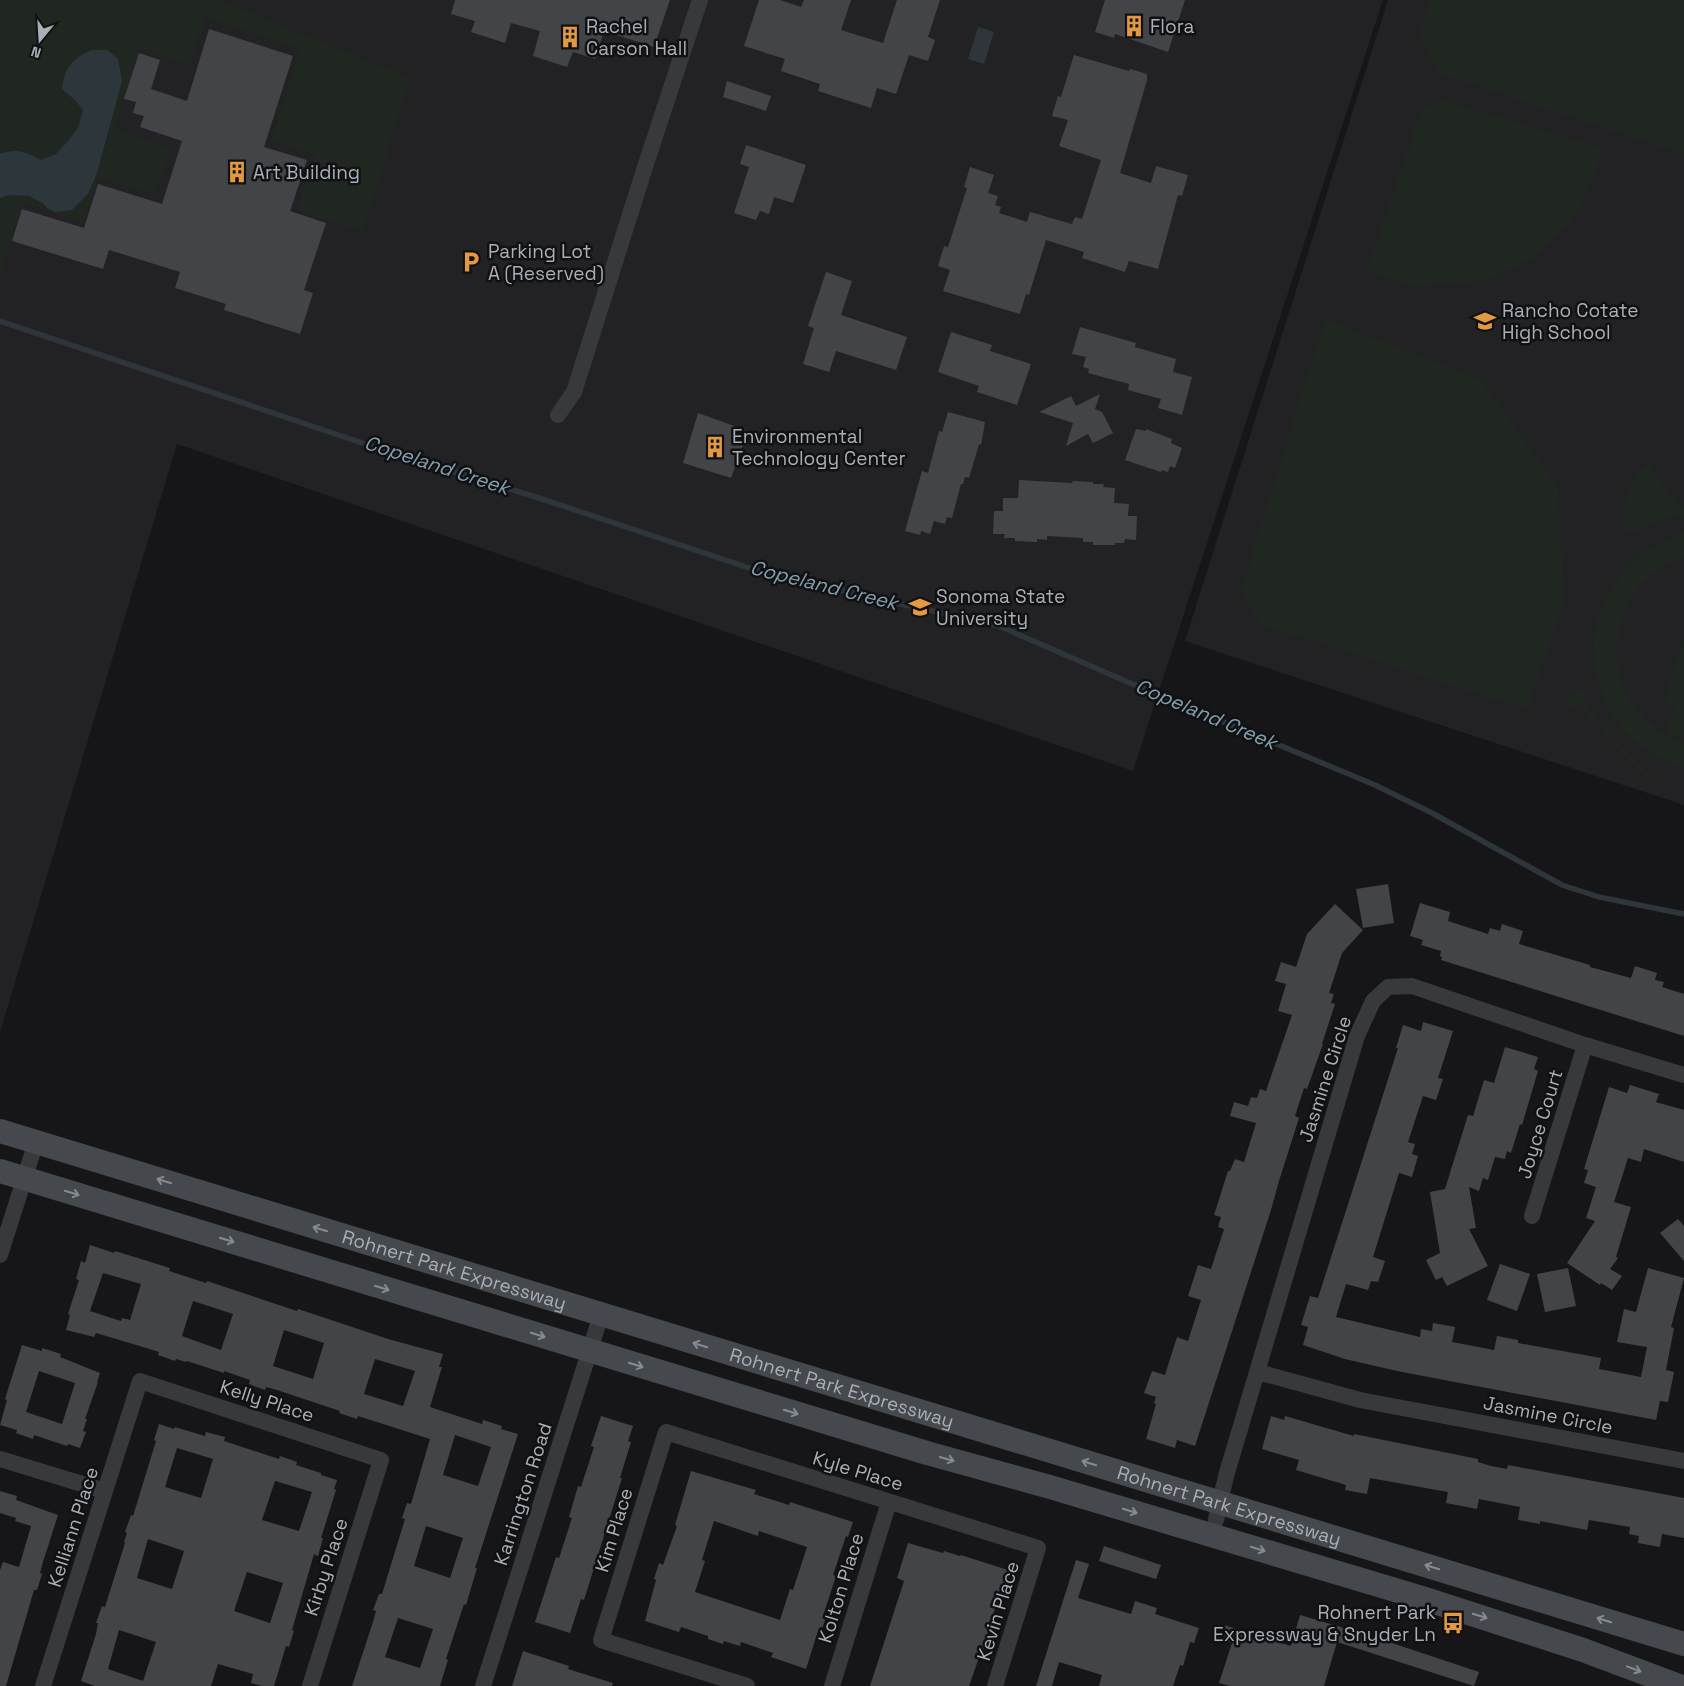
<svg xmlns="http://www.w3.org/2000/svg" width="1684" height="1686" font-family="'Space Grotesk',sans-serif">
<rect width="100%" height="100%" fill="#161618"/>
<path fill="#222225" d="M0,0H1383L1133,771L177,444L0,1032Z
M1388,0H1684V805L1185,641Z"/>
<path fill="#202720" d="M0,0H218L410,78L363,231L297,210L315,155L271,140L300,49L205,17L189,65L141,49L115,129L171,148L154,195L99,178L83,222L24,203L0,274Z
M1430,0H1684V154L1440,73L1419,35Z
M1441,100L1604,149L1581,208L1537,256L1485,281L1415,286L1367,272L1422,109Z
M1325,320L1480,379L1558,488L1564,600L1527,709L1260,624L1241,590Z
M1648,464L1679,506L1684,507V517L1676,516L1628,533L1622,516L1626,496L1636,476Z
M1684,533V557C1624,575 1597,653 1633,705C1646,723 1663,735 1684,744V768C1564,730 1564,571 1684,533Z
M1684,639V738L1667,733L1675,707L1664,703Z
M1579,688L1587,696L1582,702L1659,787L1656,790L1579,704L1574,709L1565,700Z"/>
<path fill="#2d363b" d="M978,27L994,32L984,64L968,59Z
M91,50H107L118,59L122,81L97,173L88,194L72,210L55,212L47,208L43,203L29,196L8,195L0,198V154C18,148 25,152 41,160L56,154L68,141L78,128L83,110L76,101L62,89C65,66 72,60 91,50Z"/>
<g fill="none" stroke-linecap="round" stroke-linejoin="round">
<path stroke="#2d363b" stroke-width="5.5" d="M0,321L365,444L539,498L764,573L999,626L1137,686L1375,785L1432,813L1562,885L1599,897L1684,914"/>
</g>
<path fill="#434448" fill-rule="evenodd" d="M455,0H670L654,47L604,31L595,59L573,52L567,67L533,56L540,31L511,23L505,43L471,32L475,21L451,14Z
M759,0H780L801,7L804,0H851L841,30L883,43L897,0H940L928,37L935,40L928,61L909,55L896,94L877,88L871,108L818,91L820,84L781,71L785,59L744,46Z
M1105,0H1185L1168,52L1115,34L1114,38L1095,32Z
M209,29L293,56L264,147L307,160L290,211L326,223L304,290L313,293L300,334L224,310L226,304L175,288L180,272L109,250L103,269L12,241L22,209L84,228L98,184L162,204L182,141L140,127L144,116L133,113L136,102L124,99L139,53L160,60L151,89L187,101Z
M1074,55L1129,71L1130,69L1147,74V80L1120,173L1151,183L1156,166L1188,175L1182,196L1178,195L1158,269L1129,261L1125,272L1082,258L1084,252L1046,240L1029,295L1026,294L1020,314L943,291L950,270L938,266L944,246L948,247L967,188L964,187L970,167L994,175L988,193L998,196L995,205L1001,207L999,213L1027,222L1030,212L1072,224L1075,217L1082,219L1101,160L1059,146L1068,120L1052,116L1058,96L1061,97Z
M727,81L771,96L766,111L723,97Z
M746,145L806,165L793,203L774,197L769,214L760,211L756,220L734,213L749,167L740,164Z
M826,272L852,281L841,315L907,337L896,370L836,351L829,372L803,364L814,328L808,326Z
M1080,327L1136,343L1135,347L1176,359L1173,372L1192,377L1182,415L1158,408L1161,399L1128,390L1129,384L1088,373L1089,369L1083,367L1086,357L1072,354Z
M951,332L992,345L990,351L1031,364L1017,405L977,392L979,386L938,372Z
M1100,394L1095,409L1102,412L1113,433L1093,443L1088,434L1066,446L1073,423L1039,412L1071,396L1076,406Z
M948,412L985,422L981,445L979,444L969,478L965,477L963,484H961L952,518L947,517L945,524L934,521L930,534L921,531L920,535L905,531L922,471L928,473L939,431L942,432Z
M698,413L748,431L731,478L683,463Z
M1136,429L1146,431V429L1172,439L1171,443L1182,448L1175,468L1170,466L1168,472L1162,470L1161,472L1125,460Z
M1019,480L1073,483L1072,481L1093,482V484H1104L1103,487L1115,488L1114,503L1129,504L1128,516H1137L1136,540L1125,539L1124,543H1115V545H1093V542H1083V538L1047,536V540L1037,539V542L1015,541V538H1004L1005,534H993L994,511H1003V498H1018Z
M1388,884L1394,923L1363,928L1356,889Z
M1420,903L1450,912L1448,921L1488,934L1490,928L1500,931L1502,924L1523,931L1519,944L1590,965V967L1631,978L1635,966L1657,973L1655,980L1664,982L1662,987L1684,994V1036L1441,960L1442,957L1440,956L1441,951L1421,945L1423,940L1410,936Z
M1335,904L1363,930L1342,953L1329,993L1334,994L1331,1003L1335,1004L1322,1044H1323L1307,1089L1304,1088L1295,1116L1299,1118L1279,1181L1271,1210L1195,1446L1177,1440L1175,1448L1146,1439L1156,1404L1154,1403L1156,1397L1144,1393L1152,1371L1165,1375L1177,1337L1188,1341L1201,1300L1188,1296L1198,1265L1211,1269L1224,1229L1218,1227L1221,1217L1214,1215L1228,1171H1230L1235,1159L1244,1162L1256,1123L1230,1116L1234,1102L1248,1106L1251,1097L1257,1098L1260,1089L1266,1091L1292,1015L1278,1011L1286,984L1275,981L1281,962L1296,967L1307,934Z
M1423,1022L1453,1031L1438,1078L1443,1079L1436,1100L1423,1096L1408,1142L1415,1144L1412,1154L1418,1156L1412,1177L1399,1173L1373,1257L1385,1261L1378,1282L1371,1281L1368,1290L1346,1284L1336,1317L1420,1337L1421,1329L1432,1331L1433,1323L1455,1327L1452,1342L1494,1350L1497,1336L1518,1340V1343L1601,1358L1599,1369L1641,1377L1647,1347L1617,1342L1624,1309L1636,1312L1648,1268L1684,1278L1671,1327L1674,1328L1666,1370L1674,1372L1668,1402L1660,1401L1656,1420L1397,1371L1345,1359L1303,1345L1308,1327L1301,1325L1310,1296L1318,1298L1398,1048H1396L1403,1025L1421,1031Z
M1505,1047L1538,1057L1534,1069L1538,1071L1522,1125L1520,1124L1511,1153L1507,1151L1505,1159L1495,1157L1488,1180L1483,1178L1479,1191L1469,1187L1476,1228L1469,1229L1488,1266L1447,1286L1442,1277L1436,1280L1426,1260L1440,1253L1430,1192L1445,1189L1468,1115L1473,1116L1484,1080L1494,1083Z
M1630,1085L1659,1094L1656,1102L1684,1110V1162L1644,1149L1641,1162L1628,1158L1614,1202L1631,1207L1616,1257L1618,1258L1610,1269L1622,1276L1612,1290L1601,1283L1600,1285L1567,1263L1595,1221L1586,1218L1596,1187L1584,1183L1588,1170L1584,1169L1609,1087L1627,1093Z
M1678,1219L1684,1226V1261L1660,1233Z
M90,1245L114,1253L115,1251L170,1268L169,1271L206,1283L207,1281L297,1311L298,1309L388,1339L443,1354L439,1367H442L430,1407L482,1424L483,1420L502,1426L501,1429L518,1434L475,1568H477L466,1605L464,1604L446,1659L448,1660L440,1686H352L373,1622L376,1611L373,1610L379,1594H382L405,1519L402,1518L407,1503L411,1504L430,1439L358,1416L357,1419L339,1413L340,1411L277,1390L266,1387L265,1390L249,1384L250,1380L224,1371V1373L187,1361L186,1362L176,1359L175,1361L158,1355L159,1352L133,1344L96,1333L94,1337L66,1330L70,1315L68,1314L79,1280L76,1279L81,1261L85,1263ZM103,1273L141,1284L130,1320L122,1318L121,1321L90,1311ZM193,1301L233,1314L221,1350L182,1336ZM284,1330L324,1343L313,1379L273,1366ZM375,1359L415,1371L403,1406L364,1394ZM455,1435L491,1447L478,1486L443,1475ZM426,1526L463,1538L450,1578L414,1566ZM398,1618L433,1629L420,1668L385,1657Z
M1500,1264L1530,1274L1517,1311L1487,1300Z
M1568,1268L1576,1306L1545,1312L1537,1274Z
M22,1345L42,1351V1348L61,1354L60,1357L100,1373L97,1382H98L85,1419H87L83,1431L86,1432L80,1448L68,1444L67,1446L34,1435L33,1439L16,1433L17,1430L0,1425L7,1400L5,1399ZM39,1371L75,1383L62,1424L26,1412Z
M601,1416L633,1426L628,1441L631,1442L620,1478H622L584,1600L581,1599L570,1633L535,1622L556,1557L559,1558L572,1518L569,1517L578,1486L581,1487L594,1447L591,1446Z
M1271,1416L1284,1420L1285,1416L1354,1436V1434L1478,1459V1462L1491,1466L1507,1469L1508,1465L1684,1498V1538L1662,1534L1660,1547L1638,1543L1639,1536L1629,1534L1630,1527L1589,1520L1587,1530L1540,1521V1524L1518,1520L1520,1507L1479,1499L1477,1509L1446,1503L1448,1492L1370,1478L1367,1494L1345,1490L1346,1485L1296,1470L1299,1460L1262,1449Z
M159,1424L174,1429L175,1427L205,1436L206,1432L225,1437L224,1441L279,1459L280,1456L297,1462L296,1465L321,1473V1475L337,1480L334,1489L336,1490L321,1538H323L318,1556L314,1554L292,1630L294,1631L289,1647L286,1646L274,1686H262L251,1683L253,1674L218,1664L211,1686H95L81,1681L96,1634L98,1623H96L102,1606L105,1607L125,1543L124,1542L127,1533L125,1532L131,1515L133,1516L156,1441L154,1440ZM177,1448L213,1459L201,1498L165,1487ZM275,1481L312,1492L299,1531L262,1520ZM148,1539L184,1551L172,1589L137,1578ZM247,1572L283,1583L270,1623L234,1611ZM119,1630L156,1642L143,1681L108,1669Z
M691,1471L756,1490L754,1494L789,1505L790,1502L853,1522L848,1537L846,1536L833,1575L836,1576L823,1616L826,1617L821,1632L818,1631L806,1669L771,1657L773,1653L741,1642L740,1646L724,1641L723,1644L708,1639V1636L681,1627L679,1632L645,1621L656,1580L654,1579L659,1563L663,1565L677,1526L675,1525ZM714,1521L758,1536L759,1531L807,1547L793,1590L790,1589L780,1620L695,1592L705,1561L702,1560Z
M0,1491L17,1496L16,1500L58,1515L43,1562L40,1573L42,1574L37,1590H34L6,1686H0V1570L3,1562L19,1567L31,1526L15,1521L16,1518L0,1513Z
M908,1543L943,1553L944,1551L960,1556L961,1555L964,1556L1011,1571L1000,1606L996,1605L987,1635L989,1636L984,1650L982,1649L969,1686H870L904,1581L897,1578Z
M1104,1546L1161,1565L1156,1579L1099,1561Z
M1076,1560L1089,1564L1078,1598L1131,1614L1135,1601L1157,1608L1155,1614L1199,1628L1194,1643L1190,1642L1183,1666L1180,1665L1173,1686H1099L1102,1675L1059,1662L1052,1686H1036Z
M1300,1615L1368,1635L1479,1672L1474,1686L1337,1642L1324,1686H1230L1219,1683L1232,1643L1220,1640L1224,1625L1291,1646Z
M523,1651L569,1666L568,1669L613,1683L612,1686H512Z"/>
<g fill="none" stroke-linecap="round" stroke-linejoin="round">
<path stroke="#37393c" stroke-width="16" d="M558,415L574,392L645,167L700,0
M1532,1216L1585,1045
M0,1255L36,1142
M1258,1372L1360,1400L1684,1461
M0,1459L105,1491
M1216,1520L1226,1476L1357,1036L1373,1001L1388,987L1412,986L1585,1045L1684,1075
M43,1686L140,1381L381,1460L310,1686
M483,1686L601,1315
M747,1686L601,1640L666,1432L1038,1548L995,1686
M832,1686L889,1502"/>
<g stroke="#45484c" stroke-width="24">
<path id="s1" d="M0,1131L1684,1644"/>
<path d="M0,1171L927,1453L1050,1487L1422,1598L1583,1650L1679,1686"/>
</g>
</g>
<defs><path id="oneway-shaft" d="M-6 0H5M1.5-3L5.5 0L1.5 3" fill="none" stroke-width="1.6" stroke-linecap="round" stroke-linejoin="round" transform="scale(1.25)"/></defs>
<g stroke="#868b92">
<use href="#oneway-shaft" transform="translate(164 1181) rotate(-163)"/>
<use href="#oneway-shaft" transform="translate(72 1193) rotate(17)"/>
<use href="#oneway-shaft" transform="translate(320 1229) rotate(-163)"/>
<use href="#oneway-shaft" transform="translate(227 1240) rotate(17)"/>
<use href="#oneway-shaft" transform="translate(382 1288) rotate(17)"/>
<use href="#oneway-shaft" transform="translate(538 1335) rotate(17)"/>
<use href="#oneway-shaft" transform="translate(700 1345) rotate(-163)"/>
<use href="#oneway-shaft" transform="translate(636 1365) rotate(17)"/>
<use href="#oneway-shaft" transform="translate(791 1412) rotate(17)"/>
<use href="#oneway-shaft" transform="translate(947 1459) rotate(16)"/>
<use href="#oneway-shaft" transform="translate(1089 1463) rotate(-163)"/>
<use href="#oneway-shaft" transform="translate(1130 1511) rotate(17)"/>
<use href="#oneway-shaft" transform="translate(1258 1549) rotate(17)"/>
<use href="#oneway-shaft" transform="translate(1432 1567) rotate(-163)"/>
<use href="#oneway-shaft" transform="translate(1480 1616) rotate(17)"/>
<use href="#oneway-shaft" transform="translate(1604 1620) rotate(-163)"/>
<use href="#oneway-shaft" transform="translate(1634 1669) rotate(21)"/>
</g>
<defs>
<g id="building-bare" transform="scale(1.725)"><path d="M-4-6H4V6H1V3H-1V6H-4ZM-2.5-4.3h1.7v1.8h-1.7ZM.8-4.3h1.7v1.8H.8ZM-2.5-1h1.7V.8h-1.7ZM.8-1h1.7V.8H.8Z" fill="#e39843" stroke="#111113" stroke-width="2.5" paint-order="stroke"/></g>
<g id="parking-bare" transform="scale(1.725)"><path d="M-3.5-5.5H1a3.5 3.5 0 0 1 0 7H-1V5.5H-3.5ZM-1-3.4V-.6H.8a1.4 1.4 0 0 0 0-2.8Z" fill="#e39843" stroke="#111113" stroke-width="2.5" paint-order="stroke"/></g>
<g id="school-bare" transform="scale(1.725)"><path d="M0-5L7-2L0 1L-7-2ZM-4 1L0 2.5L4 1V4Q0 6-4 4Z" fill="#e39843" stroke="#111113" stroke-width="2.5" paint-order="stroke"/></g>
<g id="university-bare" transform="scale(1.725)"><path d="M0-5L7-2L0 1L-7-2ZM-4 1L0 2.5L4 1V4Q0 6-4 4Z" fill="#e39843" stroke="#111113" stroke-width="2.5" paint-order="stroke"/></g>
<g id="bus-bare" transform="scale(1.725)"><path d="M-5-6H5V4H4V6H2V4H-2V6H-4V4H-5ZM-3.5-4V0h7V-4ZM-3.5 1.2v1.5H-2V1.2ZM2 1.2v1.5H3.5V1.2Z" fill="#e39843" stroke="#111113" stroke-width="2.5" paint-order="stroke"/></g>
</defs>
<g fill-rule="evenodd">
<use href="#building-bare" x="1134" y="26"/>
<use href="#building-bare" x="570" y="37"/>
<use href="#building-bare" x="237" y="172"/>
<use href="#parking-bare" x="471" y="262"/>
<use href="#school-bare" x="1485" y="321"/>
<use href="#building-bare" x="715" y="447"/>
<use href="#university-bare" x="920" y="607"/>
<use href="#bus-bare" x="1453" y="1623"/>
</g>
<g text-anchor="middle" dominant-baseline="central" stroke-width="5" stroke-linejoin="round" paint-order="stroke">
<g font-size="19" fill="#a9afb7" stroke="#111113" text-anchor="start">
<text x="586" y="26">Rachel<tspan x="586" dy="22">Carson Hall</tspan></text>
<text x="1150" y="26">Flora</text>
<text x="253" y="172">Art Building</text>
<text x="488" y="251">Parking Lot<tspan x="488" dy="22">A (Reserved)</tspan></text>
<text x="1502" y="310">Rancho Cotate<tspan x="1502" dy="22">High School</tspan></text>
<text x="732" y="436">Environmental<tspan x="732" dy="22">Technology Center</tspan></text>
<text x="936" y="596">Sonoma State<tspan x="936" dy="22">University</tspan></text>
<text x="1436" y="1612" text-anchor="end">Rohnert Park<tspan x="1436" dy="22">Expressway &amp; Snyder Ln</tspan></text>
</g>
<g font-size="19" fill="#a9afb7" stroke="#111113">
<text transform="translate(1325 1079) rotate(-72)">Jasmine Circle</text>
<text transform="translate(1540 1124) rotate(-73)">Joyce Court</text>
<text stroke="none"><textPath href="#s1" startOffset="475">Rohnert Park Expressway</textPath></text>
<text stroke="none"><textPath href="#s1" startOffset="880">Rohnert Park Expressway</textPath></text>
<text transform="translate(267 1401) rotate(18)">Kelly Place</text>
<text transform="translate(1548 1415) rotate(11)">Jasmine Circle</text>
<text transform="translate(858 1471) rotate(17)">Kyle Place</text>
<text transform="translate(523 1494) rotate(-72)">Karrington Road</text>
<text stroke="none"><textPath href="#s1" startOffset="1285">Rohnert Park Expressway</textPath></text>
<text transform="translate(73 1527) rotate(-72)">Kelliann Place</text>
<text transform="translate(614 1530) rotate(-73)">Kim Place</text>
<text transform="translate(326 1567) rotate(-72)">Kirby Place</text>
<text transform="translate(841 1588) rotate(-73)">Kolton Place</text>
<text transform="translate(998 1611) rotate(-73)">Kevin Place</text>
</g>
<g font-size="20" font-style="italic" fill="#83a0af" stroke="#111113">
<text transform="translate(437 465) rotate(18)">Copeland Creek</text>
<text transform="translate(824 585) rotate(14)">Copeland Creek</text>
<text transform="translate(1206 714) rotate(23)">Copeland Creek</text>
</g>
</g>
<g transform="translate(40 40) rotate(198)" stroke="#111113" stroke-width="4" paint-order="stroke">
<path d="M0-4L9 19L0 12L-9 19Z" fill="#a9afb7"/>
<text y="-8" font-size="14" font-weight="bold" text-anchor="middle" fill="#a9afb7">N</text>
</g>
</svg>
